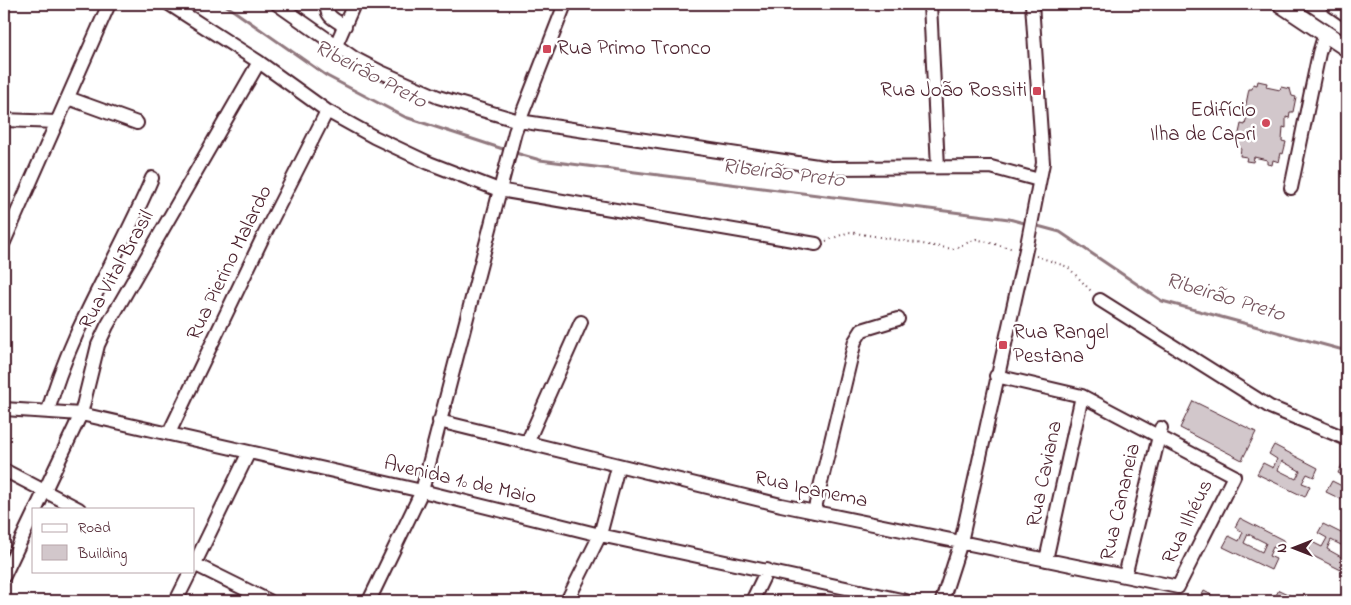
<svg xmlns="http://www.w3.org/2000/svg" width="1351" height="605" font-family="'Indie Flower',sans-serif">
<rect width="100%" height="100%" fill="#fff"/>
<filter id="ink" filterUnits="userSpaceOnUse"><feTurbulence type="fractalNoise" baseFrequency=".02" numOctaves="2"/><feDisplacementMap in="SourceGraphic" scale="10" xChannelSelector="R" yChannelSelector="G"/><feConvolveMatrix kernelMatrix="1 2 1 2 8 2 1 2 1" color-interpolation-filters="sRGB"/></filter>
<g filter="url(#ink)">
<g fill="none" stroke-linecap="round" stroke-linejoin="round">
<path stroke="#91787e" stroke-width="3" d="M224,4L327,76L405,117L506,150
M512,152L540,160L1009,219L1028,224
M1034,225L1060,232L1162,301L1347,351"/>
</g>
<path fill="#d2c7cb" stroke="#4a1f2b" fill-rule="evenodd" d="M1258,81L1267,83L1266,87L1280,90L1281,87L1290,89L1292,96L1296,97L1293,112H1290L1289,118L1286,117V128L1283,127L1282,141L1286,142L1283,154L1281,153L1279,162L1273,160L1272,165L1267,164V160L1254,157L1253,162L1246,161L1247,157L1240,156L1241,148L1236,147L1241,124L1245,125L1247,115L1244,114L1249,89H1252L1253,84L1257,85Z
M1193,401L1256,432L1242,460L1180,428Z
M1274,445L1318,468L1314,477L1307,474L1302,483L1310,486L1305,497L1257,474L1263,463L1273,468L1277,459L1269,454ZM1282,461L1300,471L1296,479L1278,470Z
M1343,463L1347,465V502L1326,492L1332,481L1342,486L1346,477L1338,473Z
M1240,518L1285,541L1280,550L1273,547L1269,556L1276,559L1271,570L1223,547L1229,536L1239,541L1243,532L1235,527ZM1248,534L1266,543L1262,552L1244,543Z
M1323,524L1347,536V548L1331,540L1327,549L1345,559L1347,555V573L1307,553L1312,542L1322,547L1327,538L1318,533Z
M1279,590L1302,601L1273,600Z
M1204,591L1223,601H1199Z"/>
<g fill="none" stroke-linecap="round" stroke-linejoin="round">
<g stroke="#4a1f2b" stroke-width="16">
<path id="minor" d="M169,4L259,62L327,111L374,137L429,163L499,190L816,244
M277,4L354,58L381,72L438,97L519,121L831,168L991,167L1039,180
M328,4C324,16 335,20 345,26
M930,4L938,167
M336,45L354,4
M68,98L137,123
M4,120L57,122
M1291,188L1319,53L1325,33
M4,242L109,4
M1100,300L1270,407L1347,439
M4,409L81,414L422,491L600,535L906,601
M48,411C71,328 119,257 152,178
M439,421L781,505L1178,587L1234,476L1082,396L996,376
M169,433L262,239L327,111
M527,443L581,322
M4,470L79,509
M36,509L81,414L98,345L107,326L259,62
M814,512L855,341L862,330L898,319
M1046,560L1082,396
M194,564L269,601
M194,565L249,452
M4,576L34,513
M1125,576L1161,428
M176,601L191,571
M369,601L422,491L515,132L565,4
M567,601L600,535L618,467
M752,601L767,570
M942,601L961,542L1027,245L1043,163L1032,4"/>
</g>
<g stroke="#4a1f2b" stroke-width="20">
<path id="major" d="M1281,4L1347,48
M1334,4L1347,13"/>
</g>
<path stroke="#4a1f2b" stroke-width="2" stroke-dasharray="1 4" stroke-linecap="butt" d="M826,241L849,232L953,249L976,239L1014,249
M1036,256L1068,267L1091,291"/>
<use href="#minor" stroke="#fff" stroke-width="12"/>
<use href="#major" stroke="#fff" stroke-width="16"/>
</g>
</g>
<g fill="#d1495b" stroke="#fff" stroke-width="2">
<rect x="542" y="44" width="10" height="10" rx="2.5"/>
<rect x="1032" y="86" width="10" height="10" rx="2.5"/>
<circle cx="1266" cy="123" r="5"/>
<rect x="998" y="340" width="10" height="10" rx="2.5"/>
</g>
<g text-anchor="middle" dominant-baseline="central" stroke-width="5" stroke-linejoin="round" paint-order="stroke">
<g font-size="21" fill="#4a1f2b" stroke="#fff" text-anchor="start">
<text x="557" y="49">Rua Primo Tronco</text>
<text x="1027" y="91" text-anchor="end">Rua João Rossiti</text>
<text x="1256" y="111" text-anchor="end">Edifício<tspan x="1256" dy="24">Ilha de Capri</tspan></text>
<text x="1013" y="333">Rua Rangel<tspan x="1013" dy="24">Pestana</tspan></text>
</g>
<g font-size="21" fill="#4a1f2b" stroke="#fff">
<text transform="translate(230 263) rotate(-64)">Rua Pierino Malardo</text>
<text transform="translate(117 270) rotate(-61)">Rua Vital Brasil</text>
<text transform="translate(1045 474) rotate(-78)">Rua Caviana</text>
<text transform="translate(460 481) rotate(13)">Avenida 1º de Maio</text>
<text transform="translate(811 490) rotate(12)">Rua Ipanema</text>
<text transform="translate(1121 502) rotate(-77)">Rua Cananeia</text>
<text transform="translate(1188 522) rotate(-64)">Rua Ilhéus</text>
</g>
<g font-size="22" font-style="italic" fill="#74535c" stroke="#fff">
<text transform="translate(370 75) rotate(28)">Ribeirão Preto</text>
<text transform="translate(783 174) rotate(7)">Ribeirão Preto</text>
<text transform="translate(1225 298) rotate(17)">Ribeirão Preto</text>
</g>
</g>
<rect width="1351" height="605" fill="none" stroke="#fff" stroke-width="20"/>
<rect x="10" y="10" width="1331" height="585" fill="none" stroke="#4a1f2b" stroke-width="2" filter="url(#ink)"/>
<rect x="32" y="508" width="162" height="65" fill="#ffffff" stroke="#b7a5aa"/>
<rect x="42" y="524" width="25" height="8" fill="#ffffff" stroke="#b7a5aa"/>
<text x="78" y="532" font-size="15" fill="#4a1f2b">Road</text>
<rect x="42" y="545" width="25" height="15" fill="#d2c7cb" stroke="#b7a5aa"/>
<text x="78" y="558" font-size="15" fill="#4a1f2b">Building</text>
<g transform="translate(1294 548) rotate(270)" stroke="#ffffff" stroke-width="4" paint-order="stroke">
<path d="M0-4L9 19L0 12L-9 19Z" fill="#4a1f2b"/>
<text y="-8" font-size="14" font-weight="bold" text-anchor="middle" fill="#4a1f2b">N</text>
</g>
</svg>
